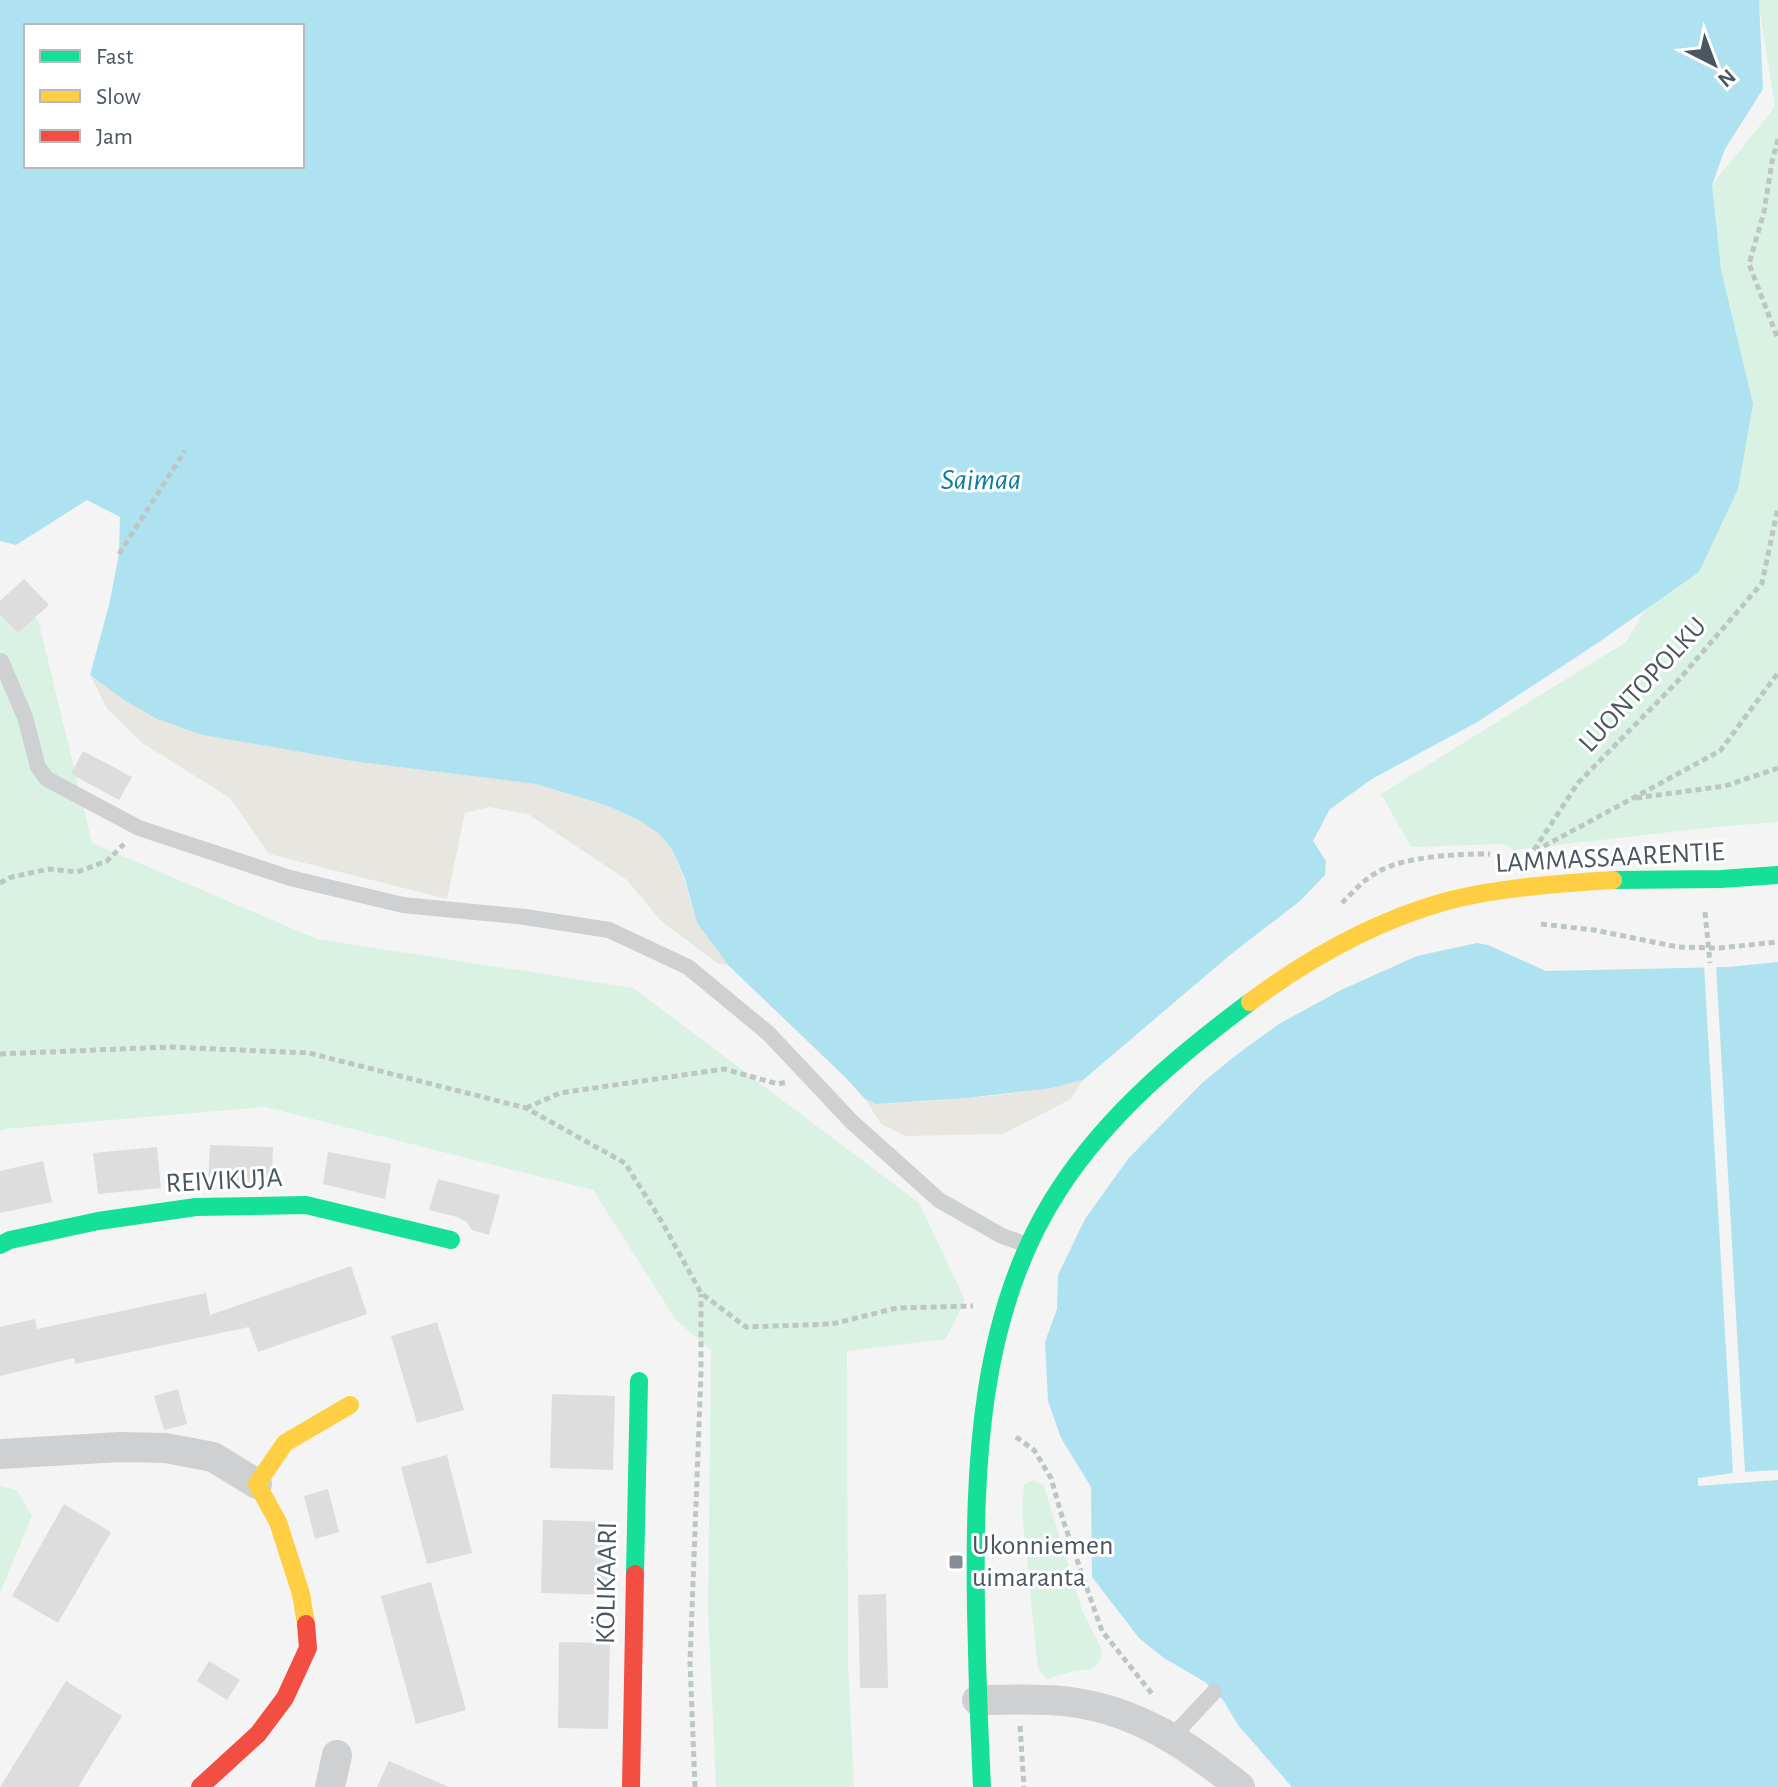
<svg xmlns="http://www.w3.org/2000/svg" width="1778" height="1787" font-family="'Alegreya Sans',sans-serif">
<rect width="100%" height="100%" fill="#f4f4f4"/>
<path fill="#d9f2e3" d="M1758,0H1778V822L1715,827L1513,850L1504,844L1411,847L1381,794L1626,642L1738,452L1702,197L1775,107Z
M0,612L38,619L92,843L317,939L633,988L919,1203L965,1300L946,1339L847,1351L848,1662L854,1787H716L708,1610L711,1350L676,1320L593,1190L266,1107L4,1129L0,1132Z
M1034,1480L1044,1486L1082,1610L1102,1650L1100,1661L1091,1669L1074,1671L1047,1679L1038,1669L1022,1512L1024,1485Z
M0,1486L17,1490L32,1516L0,1593Z"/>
<path fill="#e7e6e1" d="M90,675L124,700L359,762L536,784L608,806L639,820L658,833L672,849L684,879L697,923L729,966L717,963L661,921L627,880L528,814L489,807L465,813L447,899L269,854L230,798L141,742L106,707Z
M1083,1080L1071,1099L1003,1134L905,1136L881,1124L865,1099L876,1104C945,1100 1016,1097 1083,1080Z"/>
<path fill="#aee2f0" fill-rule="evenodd" d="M0,0H1759L1763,89L1725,149L1712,185L1721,270L1753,404L1738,489L1699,572L1599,642L1479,721L1372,779L1330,809L1313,841L1326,861L1325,875L1300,901L1230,955L1083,1080L1051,1088L967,1098L876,1104L865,1099L846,1078L729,966L697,923L685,879L672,849L658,833L639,820L608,806L536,784L359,762L203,735L157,719L124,700L90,675L109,605L119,554L120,517L87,500L16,545L0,541ZM302,26V166H26V26Z
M1477,943L1488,945L1546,971L1728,967L1778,962V1787H1292L1238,1725L1223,1700L1205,1682L1164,1658L1139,1638L1092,1577L1091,1487L1061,1438L1048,1401L1045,1342L1057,1309L1058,1275L1085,1219L1128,1159L1202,1083L1235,1056L1279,1024L1341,990L1417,956Z"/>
<path fill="#f4f4f4" d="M1704,964H1716L1745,1472L1778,1470V1480L1698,1486V1478L1733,1473Z"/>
<path fill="#ddddde" d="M24,579L49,605L18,633L0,614V601Z
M83,751L132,777L119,800L71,774Z
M210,1145L273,1147L272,1182L208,1183Z
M157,1147L161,1188L98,1194L93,1153Z
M328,1152L391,1164L385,1199L323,1184Z
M43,1161L52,1202L0,1213V1171Z
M438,1179L500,1195L489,1235L472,1230L467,1222L457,1217L429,1210Z
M351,1266L367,1314L258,1352L249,1327L75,1364L74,1358L0,1376V1327L35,1319L37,1329L206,1293L210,1315Z
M437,1322L464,1410L417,1423L391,1336Z
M178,1389L187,1424L164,1430L154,1396Z
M552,1394L615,1396L613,1470L550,1468Z
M447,1455L472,1553L427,1564L401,1467Z
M328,1489L339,1532L315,1539L304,1496Z
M64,1504L111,1532L58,1623L12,1596Z
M543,1520L612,1522L611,1595L541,1593Z
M431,1582L466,1710L416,1724L381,1596Z
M886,1594L888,1688H860L858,1595Z
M559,1642L610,1643L608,1729L558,1728Z
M209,1661L240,1680L227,1700L197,1681Z
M66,1681L122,1716L78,1787H0Z
M389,1761L449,1787H377Z"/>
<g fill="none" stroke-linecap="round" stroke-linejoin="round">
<path stroke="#bcc7c4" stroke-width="5" stroke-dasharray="6 4" stroke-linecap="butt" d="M1778,139L1772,162L1764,212L1749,264L1778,339
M119,554L185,451
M1636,798L1725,786L1778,768
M1534,850L1578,783L1676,683L1762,583L1778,507
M1535,851L1720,751L1778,673
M0,883L12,877L49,869L77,872L107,861L124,844
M1342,903C1352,893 1363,880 1376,873C1403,856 1458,854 1490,854
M1705,912L1710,963
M1541,924L1594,930L1678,947L1719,948L1778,942
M0,1054L169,1047L309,1053L526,1108L625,1163L662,1222L701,1293L746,1327L832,1324L897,1308L973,1306
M526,1108L560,1093L724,1069L778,1084L787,1082
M1016,1437L1034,1450L1051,1478L1063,1520L1102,1631L1153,1695
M1020,1726L1024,1787
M695,1787L690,1662L701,1373V1294"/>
<path stroke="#ced0d2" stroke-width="16" d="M1,661L25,717L38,767L47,779L139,828L290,878L403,905L525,917L609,930L688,967L768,1033L852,1122L939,1200L1002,1236L1028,1245
M1172,1737L1214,1692"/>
<path stroke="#ced0d2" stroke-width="30" d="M0,1454L120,1447L166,1448L213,1457L257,1484
M977,1700C1008,1700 1041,1698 1071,1702C1138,1711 1189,1746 1240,1787
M330,1787L337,1755"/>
<path stroke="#16e098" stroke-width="18" d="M1613,880L1721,879L1778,875
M0,1245L10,1240L98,1221L196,1207L306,1205L451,1240
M635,1574L639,1381
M982,1787C979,1728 977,1670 976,1611C974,1468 978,1312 1060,1188C1109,1113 1179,1055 1250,1002"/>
<path stroke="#ffcf43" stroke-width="18" d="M1250,1002C1309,958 1375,921 1447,901C1501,887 1558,884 1613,880
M306,1624L301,1594L278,1522L257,1484L285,1443L350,1405"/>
<path stroke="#f24e42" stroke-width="18" d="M200,1787L258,1734L285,1698L308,1648L306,1624
M631,1787L635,1574"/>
</g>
<rect fill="#868d94" stroke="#fff" stroke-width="3" x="948" y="1554" width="16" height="16" rx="4"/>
<g text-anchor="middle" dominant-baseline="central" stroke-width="6" stroke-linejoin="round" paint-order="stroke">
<g font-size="28" fill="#4a5661" stroke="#fff">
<text transform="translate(1643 685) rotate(-47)">LUONTOPOLKU</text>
<text transform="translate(1610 858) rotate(-3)">LAMMASSAARENTIE</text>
<text transform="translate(224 1181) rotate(-3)">REIVIKUJA</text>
<text transform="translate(607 1583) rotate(-89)">KÖLIKAARI</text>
</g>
<g font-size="28" fill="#4a5661" stroke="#fff" text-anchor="start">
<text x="972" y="1546">Ukonniemen<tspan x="972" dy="32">uimaranta</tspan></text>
</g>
<g font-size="30" font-style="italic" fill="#0c7c9b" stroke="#fff">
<text x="981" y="480">Saimaa</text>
</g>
</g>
<rect x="24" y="24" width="280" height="144" fill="#ffffff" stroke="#b7bbc0" stroke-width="2"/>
<rect x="40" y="50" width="40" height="12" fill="#16e098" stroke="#b7bbc0" stroke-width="2"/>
<text x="96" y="64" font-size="24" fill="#4a5661">Fast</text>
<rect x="40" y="90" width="40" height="12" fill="#ffcf43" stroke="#b7bbc0" stroke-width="2"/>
<text x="96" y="104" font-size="24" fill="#4a5661">Slow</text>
<rect x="40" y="130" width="40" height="12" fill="#f24e42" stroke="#b7bbc0" stroke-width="2"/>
<text x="96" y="144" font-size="24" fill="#4a5661">Jam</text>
<g transform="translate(1714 64) rotate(138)" stroke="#ffffff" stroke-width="6" paint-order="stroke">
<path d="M0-6L14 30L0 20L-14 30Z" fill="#4a5661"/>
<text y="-12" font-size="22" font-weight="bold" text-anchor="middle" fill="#4a5661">N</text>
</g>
</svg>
